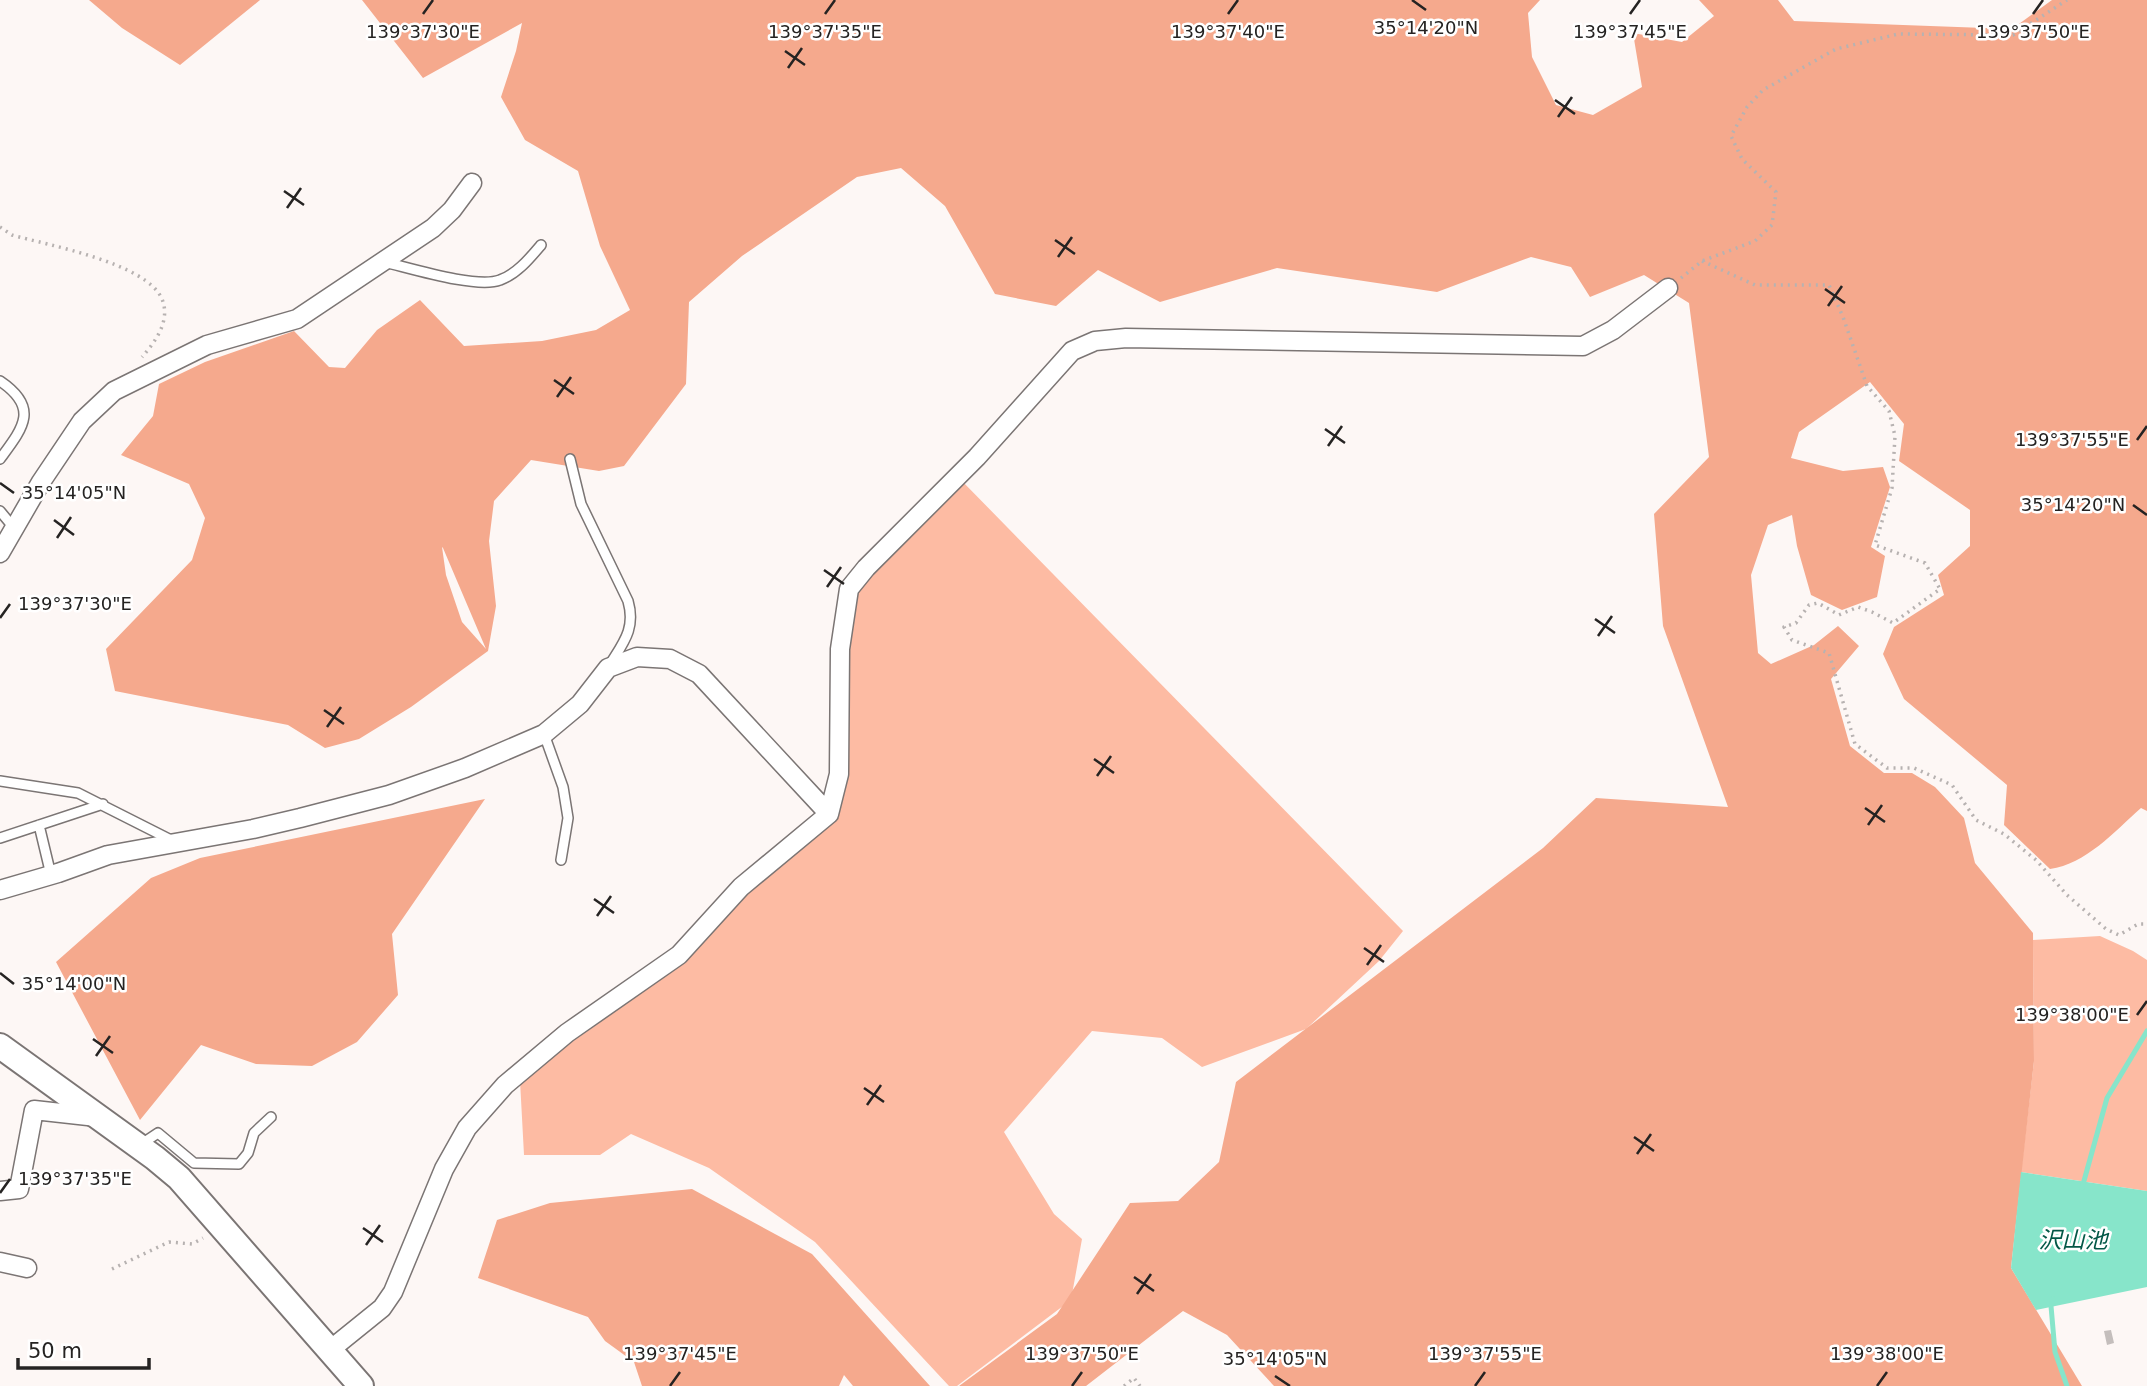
<svg xmlns="http://www.w3.org/2000/svg" width="2147" height="1386" font-family="'DejaVu Sans','Noto Sans JP',sans-serif">
<rect width="100%" height="100%" fill="#fdf7f5"/>
<path fill="#fdbba3" d="M960,479L1403,931L1379,961L1306,1029L1202,1067L1162,1038L1092,1031L1004,1132L1054,1214L1082,1239L1071,1300L957,1386H949L815,1242L709,1168L631,1134L600,1155H524L519,1062L557,1028L652,970L839,798L842,712L857,591Z
M2100,936L2133,951L2147,960V1191L2021,1172L2034,1061L2033,940Z"/>
<path fill="#f5a98d" fill-rule="evenodd" d="M89,0H260L180,65L122,28Z
M362,0H1540L1528,13L1532,57L1556,105L1593,115L1642,87L1633,33L1682,42L1714,16L1699,0H1778L1794,21L2012,29L2052,0H2147V811L2141,808C2114,832 2086,864 2050,869L2004,825L2007,785L1904,699L1883,654L1894,627L1944,595L1938,575L1970,546V510L1899,461L1904,424L1870,382L1799,432L1791,458L1843,471L1883,467L1890,487L1871,547L1885,556L1877,597L1842,610L1811,595L1797,546L1792,515L1768,525L1751,575L1758,653L1771,664L1814,645L1838,626L1859,646L1831,679L1850,746L1884,773H1912L1935,787L1964,818L1975,863L2033,933L2034,1061L2011,1268L2082,1386H1274L1227,1335L1183,1311L1086,1386H959L1057,1314L1130,1203L1178,1201L1219,1162L1236,1082L1543,848L1596,798L1728,807L1663,626L1654,514L1709,457L1689,303L1644,275L1590,297L1571,267L1531,257L1437,292L1277,268L1160,302L1098,270L1056,306L995,294L945,206L901,168L857,177L742,256L689,302L686,384L624,466L599,471L531,460L494,501L489,541L496,606L488,651L411,707L359,739L325,748L288,725L115,691L106,649L192,560L205,518L189,484L121,455L153,416L159,384L205,362L294,331L329,367L345,368L377,330L420,300L464,346L542,341L596,330L630,310L600,246L578,171L525,140L501,97L516,51L522,23L423,78ZM442,547L443,548L486,649L462,622L446,575Z
M485,799L392,934L398,995L357,1042L312,1066L256,1064L201,1045L140,1120L56,962L151,878L200,858Z
M692,1189L812,1254L930,1386H853L844,1375L839,1386H642L634,1362L605,1341L588,1317L478,1278L497,1220L550,1203Z"/>
<path fill="#87e5ca" d="M2021,1172L2147,1191V1287L2036,1310L2011,1268Z"/>
<g fill="none" stroke-linecap="round" stroke-linejoin="round">
<path stroke="#87e5ca" stroke-width="5" d="M2082,1188L2107,1098L2147,1031
M2053,1299L2051,1306L2055,1352L2067,1386"/>
</g>
<path fill="#c4bebc" d="M2111,1330L2114,1343L2107,1345L2104,1331Z"/>
<g fill="none" stroke-linecap="round" stroke-linejoin="round">
<g stroke="#7b7574" stroke-width="12">
<path id="lane" d="M384,262C410,268 477,289 500,280C517,274 530,258 541,245
M0,381C40,408 23,428 0,459
M570,459L581,504L628,601C636,629 623,643 609,666
M0,511L14,528
M544,734L563,787L568,818L561,860
M0,781L78,793L175,842
M39,825L51,875
M0,838L103,804
M140,1145L158,1133L194,1163L239,1164L248,1153L254,1133L271,1117"/>
</g>
<g stroke="#7b7574" stroke-width="21">
<path id="street" d="M0,553L41,482L82,421L114,391L207,345L297,319L433,228L452,210L472,183
M0,890L58,873L108,855L253,829L300,818L389,795L465,768L544,734L580,704L608,668L637,657L670,659L699,674L829,814
M0,1191L19,1189L34,1110L97,1117
M0,1262L27,1268
M330,1350L382,1308L393,1292L444,1169L467,1128L505,1085L567,1033L679,955L741,887L829,814L839,774L840,649L849,589L866,568L977,457L1072,351L1095,341L1126,338L1583,346L1613,330L1668,288"/>
</g>
<g stroke="#7b7574" stroke-width="28">
<path id="secondary" d="M0,1046L155,1158L179,1178L361,1386"/>
</g>
<path stroke="#b7b2b1" stroke-width="3.5" stroke-dasharray="2 5" stroke-linecap="butt" d="M0,227L12,235C47,245 147,263 162,299C171,321 155,342 142,357
M1702,261L1755,285H1829L1843,317L1867,386L1889,411L1895,436L1892,488L1875,545L1925,563L1940,589L1893,623L1872,612L1858,607L1839,615L1818,603L1809,605L1796,623L1784,627L1792,640L1829,653L1855,744L1887,768H1914L1952,785L1976,820L2004,834L2036,860L2067,895L2106,929L2119,935L2138,924H2147
M1681,278L1702,261L1755,241L1772,225L1776,192L1742,159L1731,136L1747,107L1763,90L1836,49L1898,34L2013,35L2067,0
M112,1269L169,1242L192,1244L203,1238
M1124,1386L1134,1378L1140,1386"/>
<use href="#lane" stroke="#fff" stroke-width="9"/>
<use href="#street" stroke="#fff" stroke-width="18"/>
<use href="#secondary" stroke="#fff" stroke-width="24"/>
</g>
<path fill="none" stroke="#252322" stroke-width="2.5" d="M1412,0L1426,10M423,14L433,0M825,14L835,0M1228,14L1238,0M1630,14L1640,0M2033,14L2043,0M785,51L805,65M788,68L802,48M1555,100L1575,114M1558,117L1572,97M284,191L304,205M287,208L301,188M1055,240L1075,254M1058,257L1072,237M1825,289L1845,303M1828,306L1842,286M554,380L574,394M557,397L571,377M1325,429L1345,443M2137,440L2147,426M1328,446L1342,426M0,483L14,493M2133,505L2147,515M54,520L74,535M57,538L71,517M824,570L844,584M827,587L841,567M0,618L10,604M1595,619L1615,633M1598,636L1612,616M324,710L344,724M327,727L341,707M1094,759L1114,773M1097,776L1111,756M1865,808L1885,822M1868,825L1882,805M594,899L614,913M597,916L611,896M1364,948L1384,962M1367,965L1381,945M0,973L14,984M2137,1015L2147,1001M93,1039L113,1053M96,1056L110,1036M864,1088L884,1102M867,1105L881,1085M1634,1137L1654,1151M1637,1154L1651,1134M0,1193L10,1179M363,1228L383,1242M366,1245L380,1225M1134,1277L1154,1291M1137,1294L1151,1274M1275,1376L1290,1386M670,1386L680,1372M1072,1386L1082,1372M1475,1386L1485,1372M1877,1386L1887,1372"/>
<g text-anchor="middle" dominant-baseline="central" stroke-width="5" stroke-linejoin="round" paint-order="stroke">
<g font-size="23" font-style="italic" fill="#035847" stroke="#fff">
<text x="2073" y="1240">沢山池</text>
</g>
</g>
<g font-size="18" text-anchor="middle" fill="#252322" stroke="#fff" stroke-width="5" stroke-linejoin="round" paint-order="stroke">
<text x="1426" y="34">35°14'20"N</text>
<text x="423" y="38">139°37'30"E</text>
<text x="825" y="38">139°37'35"E</text>
<text x="1228" y="38">139°37'40"E</text>
<text x="1630" y="38">139°37'45"E</text>
<text x="2033" y="38">139°37'50"E</text>
<text x="2072" y="446">139°37'55"E</text>
<text x="74" y="499">35°14'05"N</text>
<text x="2073" y="511">35°14'20"N</text>
<text x="75" y="610">139°37'30"E</text>
<text x="74" y="990">35°14'00"N</text>
<text x="2072" y="1021">139°38'00"E</text>
<text x="75" y="1185">139°37'35"E</text>
<text x="680" y="1360">139°37'45"E</text>
<text x="1082" y="1360">139°37'50"E</text>
<text x="1485" y="1360">139°37'55"E</text>
<text x="1887" y="1360">139°38'00"E</text>
<text x="1275" y="1365">35°14'05"N</text>
</g>
<path d="M18 1358v10h131v-10" fill="none" stroke="#252322" stroke-width="3.5"/>
<text x="28" y="1358" font-size="21" fill="#252322" stroke="#ffffff" stroke-width="5" paint-order="stroke">50 m</text>
</svg>
